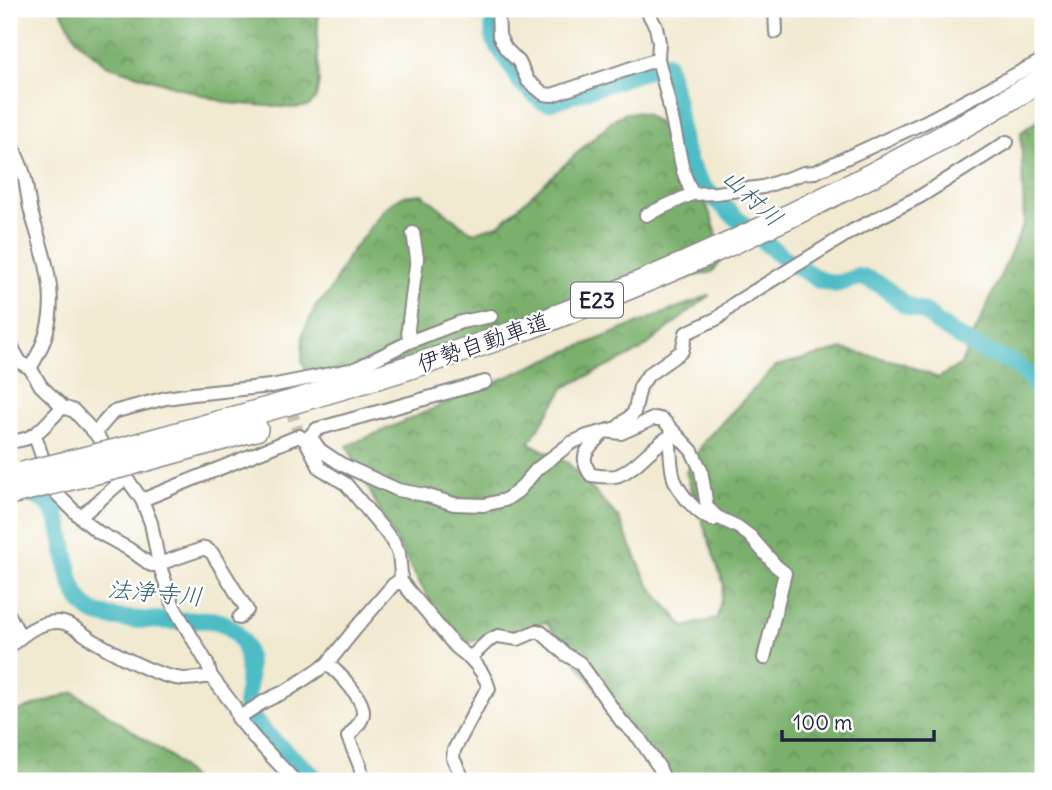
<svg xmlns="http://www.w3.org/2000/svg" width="1052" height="790" font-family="Delius,'Klee One',sans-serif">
<defs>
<pattern id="forest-crowns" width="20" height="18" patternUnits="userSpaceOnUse" patternTransform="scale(1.75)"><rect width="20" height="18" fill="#7ab06c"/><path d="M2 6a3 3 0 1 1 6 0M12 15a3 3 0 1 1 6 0" fill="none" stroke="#648f5a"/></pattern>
</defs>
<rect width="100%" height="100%" fill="#fff"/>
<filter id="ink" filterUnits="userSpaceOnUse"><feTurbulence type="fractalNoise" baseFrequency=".0143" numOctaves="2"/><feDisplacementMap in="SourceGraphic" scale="14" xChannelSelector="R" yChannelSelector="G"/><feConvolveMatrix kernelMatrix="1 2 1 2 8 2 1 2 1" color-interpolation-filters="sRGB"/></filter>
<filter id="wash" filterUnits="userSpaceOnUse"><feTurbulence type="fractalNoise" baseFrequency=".00686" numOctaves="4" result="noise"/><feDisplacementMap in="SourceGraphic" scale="28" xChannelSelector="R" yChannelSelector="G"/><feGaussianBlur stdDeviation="1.57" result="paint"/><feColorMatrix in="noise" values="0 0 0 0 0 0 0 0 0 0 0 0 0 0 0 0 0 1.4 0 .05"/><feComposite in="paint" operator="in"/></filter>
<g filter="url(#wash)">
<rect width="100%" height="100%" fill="#f1e9d0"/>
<path fill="url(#forest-crowns)" stroke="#4e6954" stroke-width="2" d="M60,9H319L317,37L319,82L316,98L309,106L294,108L228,103L106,65L77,40Z
M625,113C630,113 637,112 642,113C671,122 711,207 717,236C719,244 719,254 720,263L712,272L578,301L357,380L308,375L302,361L303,333L316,306L329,293L348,256L385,208L402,196L422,194C439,206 455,222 473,233L500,224L614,119Z
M1043,117V781H667L546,622L455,646L384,519L347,446L553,357L710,295L640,351L565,387L529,443L568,463L618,517L648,584L684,627L717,618L724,586L686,472L705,440L776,366L843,349L902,363L938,378L961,364L1024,223L1021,132Z
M74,692L170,756L195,781H9V714Z"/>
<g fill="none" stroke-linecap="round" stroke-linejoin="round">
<path stroke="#4ebcc5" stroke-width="18" d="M492,9L494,40L515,71L520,81L542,101L550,102L666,64L675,98L682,143L689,163L698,180L703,187L735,217L781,256L819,280L836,284L859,277L868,279L881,285L904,304L912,308L927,313L937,323L975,347L1016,364L1032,380L1043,398
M15,489C24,492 39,496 45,501C73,521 57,589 91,611C107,621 155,620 175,621C194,621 217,615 232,629C250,645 249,666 248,688C247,693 246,699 246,704C250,729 301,762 318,781"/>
</g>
</g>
<g filter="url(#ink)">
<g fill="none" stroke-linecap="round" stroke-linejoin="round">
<path stroke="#c8c1b2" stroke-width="12" stroke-dasharray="12 6" stroke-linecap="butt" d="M286,391L299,436"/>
<g stroke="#8a8686" stroke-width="16">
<path id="minor" d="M498,9L499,36L506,49L519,62L528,81L544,94L552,95L658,59
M646,9L656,27L659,42L658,59L668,99L683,171L692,194
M775,9L776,32
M9,140C14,151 21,163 24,175C27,187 28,200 31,212C48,270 66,312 30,368
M646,215L692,194L716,193L763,187L804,173L815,172L925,122L1043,60
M9,340L15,353L21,363L30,368L41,386L63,407L74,411L95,433L142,500L151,523L159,564L174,607L207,663L211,676L234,706L238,718L257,741L295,781
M409,342L408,329L417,258L413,233
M95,433L113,412L166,398L193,394L271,386L355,369L409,342L461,322L491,316
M35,436L54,491L80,517L98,532L129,549L151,565L159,564L205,548L212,553L247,610L239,618
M310,436L317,429L485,382
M9,441C37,442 44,424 63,407
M306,441L310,436L320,450L341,464L398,490L425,495L454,504L484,505L505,500L518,491L537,469L571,443L587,436L617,428L634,413L640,387L648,375L682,351L686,333L718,318L735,303L852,231L921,196L1007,142
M142,500L299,436L306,441L320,468L346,484L393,541L399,553L401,574L400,580L455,646L470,658L488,641L498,636L518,639L537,631L541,632L565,654L580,663L622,722L639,738L659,767L665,781
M80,517L123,480
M717,517L713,520C698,515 681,495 675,481C670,471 671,448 669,437C651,447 638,467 619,475C612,478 599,476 591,475C576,454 591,446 605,431L621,433L655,418L663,420L692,451L701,470L707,507L717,517L738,527L750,536L776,566L785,573L764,658
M9,615L17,630L22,635
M9,647C23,635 36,623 56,622C69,621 83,634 94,641C116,654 159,678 184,679C193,679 202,678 211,676
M327,664C339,672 364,699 363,713C363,722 353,730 348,737L360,766L363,781
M238,718L265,701L288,690L327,664L356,628L393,585L400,580
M464,781L453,758L454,750L484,694L489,689C486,677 479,667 470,658"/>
</g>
<g stroke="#8a8686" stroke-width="26">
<path id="motorway" d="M120,450C243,416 365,383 485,343C552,320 617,293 682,265C806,211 928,149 1043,79
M129,464L256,429"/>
</g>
<use href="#minor" stroke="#fff" stroke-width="12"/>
<use href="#motorway" stroke="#fff" stroke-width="23"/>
<g stroke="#8a8686" stroke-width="26" stroke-linecap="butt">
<path id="motorway-bridge" d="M22,474L120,450
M9,493L129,464"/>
</g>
<use href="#motorway-bridge" stroke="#fff" stroke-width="23"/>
</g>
</g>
<g text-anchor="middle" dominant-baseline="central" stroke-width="5" stroke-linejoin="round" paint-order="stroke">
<rect fill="#fff" stroke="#646476" stroke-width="2" x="571" y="282.5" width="52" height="35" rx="5"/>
<g font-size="21" font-weight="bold" fill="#22223b">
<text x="597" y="300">E23</text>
</g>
<g font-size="23" fill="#22223b" stroke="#fff">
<text transform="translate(483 342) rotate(-19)">伊勢自動車道</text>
</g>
<g font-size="24" font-style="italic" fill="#346072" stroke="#fff">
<text transform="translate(753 197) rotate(43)">山村川</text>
<text transform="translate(155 592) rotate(5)">法浄寺川</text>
</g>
</g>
<rect width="1052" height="790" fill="none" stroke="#fff" stroke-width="35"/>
<path d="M782 730v10h152v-10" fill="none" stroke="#22223b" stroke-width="3.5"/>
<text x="793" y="730" font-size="21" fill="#22223b" stroke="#ffffff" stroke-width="5" paint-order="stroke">100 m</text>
</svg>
